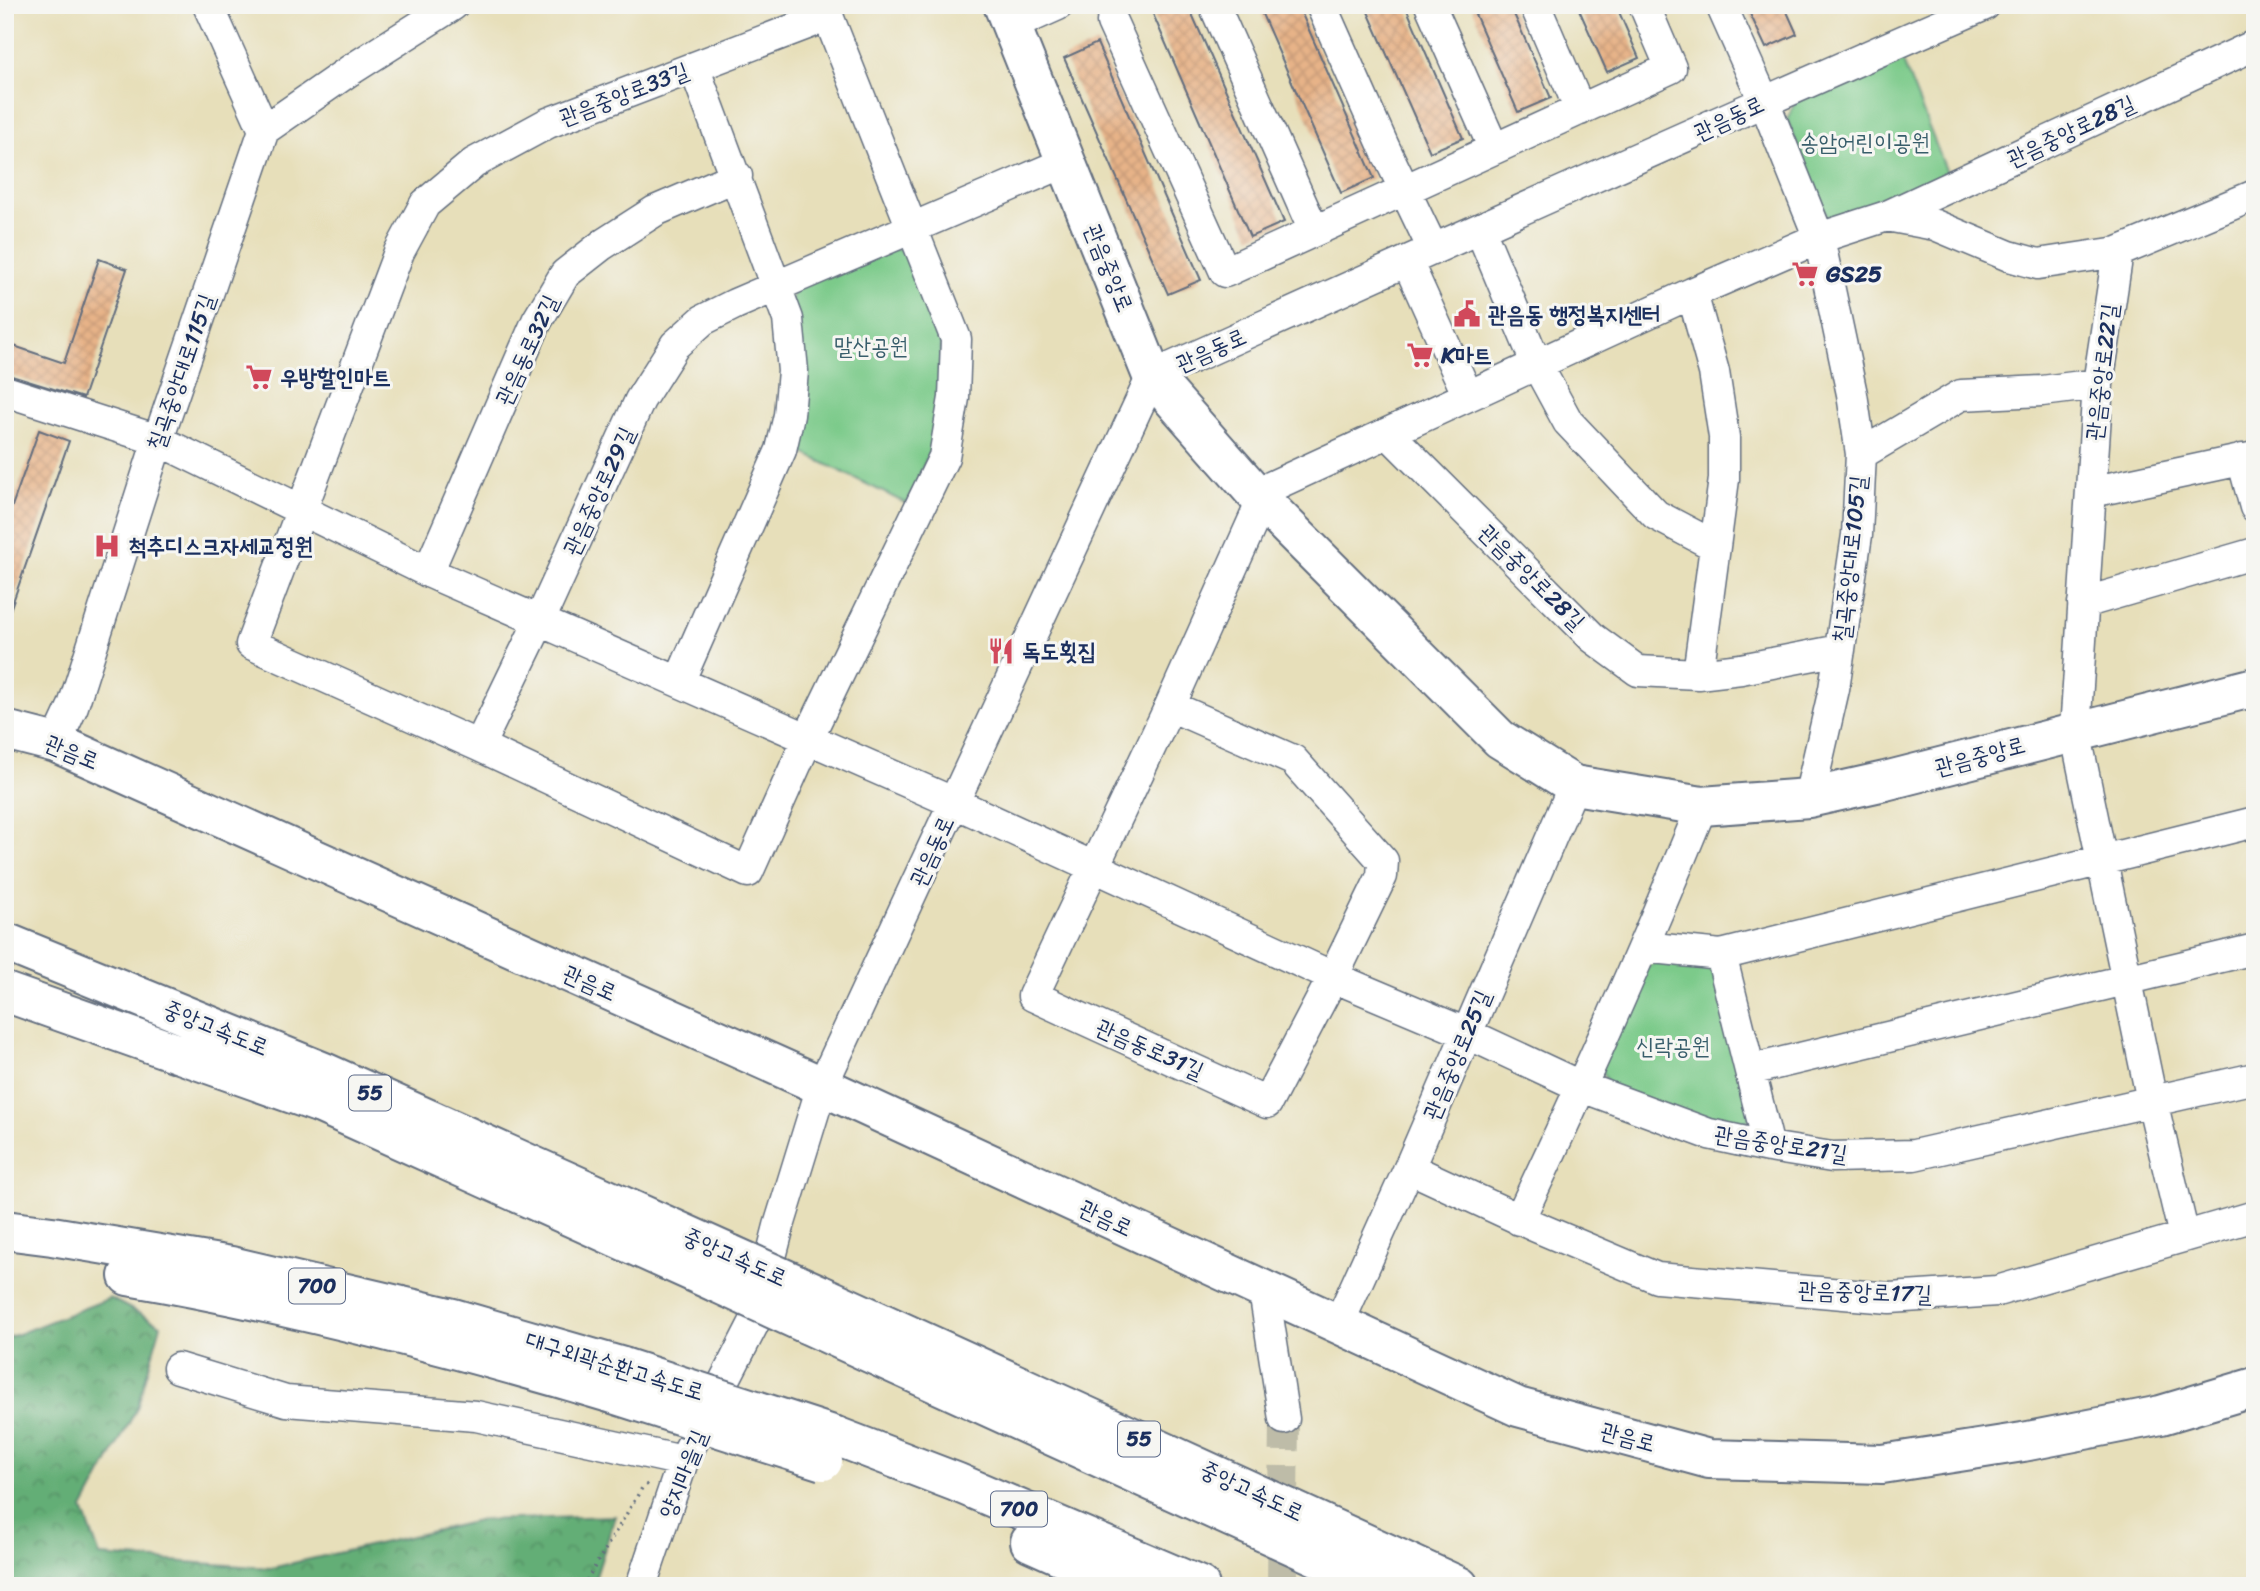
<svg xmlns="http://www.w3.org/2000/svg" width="2260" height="1591" font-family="Sriracha,'Poor Story',sans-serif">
<defs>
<pattern id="forest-crowns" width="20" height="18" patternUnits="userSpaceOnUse" patternTransform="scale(1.75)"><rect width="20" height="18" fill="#64ae76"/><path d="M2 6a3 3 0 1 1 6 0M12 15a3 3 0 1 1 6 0" fill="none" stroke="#528e64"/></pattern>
<pattern id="building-cross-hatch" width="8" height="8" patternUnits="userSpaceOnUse" patternTransform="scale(1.75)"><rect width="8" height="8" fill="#e7b388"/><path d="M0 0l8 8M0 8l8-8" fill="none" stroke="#c69a78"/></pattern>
</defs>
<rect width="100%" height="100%" fill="#f6f6f2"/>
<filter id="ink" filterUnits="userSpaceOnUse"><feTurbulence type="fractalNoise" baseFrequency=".0143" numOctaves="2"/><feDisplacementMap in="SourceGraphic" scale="14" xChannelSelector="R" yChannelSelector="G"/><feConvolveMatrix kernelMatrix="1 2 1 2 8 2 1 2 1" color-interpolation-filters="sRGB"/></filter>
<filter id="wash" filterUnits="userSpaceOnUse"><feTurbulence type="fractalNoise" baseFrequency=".00686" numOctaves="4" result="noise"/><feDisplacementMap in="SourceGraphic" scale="28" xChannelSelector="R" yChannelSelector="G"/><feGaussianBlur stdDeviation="1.57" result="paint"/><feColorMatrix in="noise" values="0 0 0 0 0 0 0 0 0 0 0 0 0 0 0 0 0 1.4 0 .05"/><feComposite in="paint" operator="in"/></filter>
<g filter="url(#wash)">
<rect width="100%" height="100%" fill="#e7dfba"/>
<path fill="#7bca8a" stroke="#4b7c74" stroke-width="2" d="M1901,57L1948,175L1860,215L1829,222L1787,120L1795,102Z
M890,248L912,252L936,314L941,341L939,399L934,442L907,504L789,446L791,300L796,284Z
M1660,961L1705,966L1718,972L1751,1117L1733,1132L1609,1087L1600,1067L1641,969Z"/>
<path fill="url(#forest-crowns)" stroke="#406e6a" stroke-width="2" d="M110,1298L161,1325L137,1408L83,1509L100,1556L271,1568L482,1520L615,1516L593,1586H5V1339Z"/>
<g id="blocks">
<path fill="url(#building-cross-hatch)" d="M1149,5H1188L1284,222L1250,237Z
M1258,5H1298L1374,178L1341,193Z
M1365,5H1405L1463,138L1430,152Z
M1471,5H1510L1551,98L1518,112Z
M1577,5H1616L1639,58L1607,72Z
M1746,5H1784L1797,34L1766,48Z
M1097,43L1201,280L1168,294L1064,58Z
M99,259L127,269L83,398L5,374V343L64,363Z
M39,430L69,441L8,616H5V526Z"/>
</g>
</g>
<g filter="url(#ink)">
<use href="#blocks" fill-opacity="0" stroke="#626d7e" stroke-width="2"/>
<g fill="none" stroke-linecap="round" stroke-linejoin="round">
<path stroke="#bebca8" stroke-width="30" stroke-dasharray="30 15" stroke-linecap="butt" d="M1282,1586L1284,1419"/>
<g stroke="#626d7e" stroke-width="33">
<path id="minor" d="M1214,5L1314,231
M1321,5L1385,149L1433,249
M1430,5L1494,149
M1535,5L1580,110
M1721,5L1764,101L1819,238L1852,394L1861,454L1857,535L1834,689L1809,798
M828,16L548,123L474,163L425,204L399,252L251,644L479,746L748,872L808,738L944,457L954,398L956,339L828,16L830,5
M1112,22L1225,272L1671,68L1644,5
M1011,26L1058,5
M264,130L349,71L453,5
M1887,216L2255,45
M1480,229L1536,363L1568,422L1656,515L1713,545
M2118,252L2098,384L2075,731L2152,1101L2184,1236
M1407,261L1468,396
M1692,293L1714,372L1724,437V479L1698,674
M5,391L158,440L428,572L955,803L1333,977L1466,1033L1582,1087L1709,1134L1769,1147L1832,1157L1914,1155L2255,1078
M1389,434L1593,638L1638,671L1698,674L1741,669L1840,650
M1861,454L1961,395L2042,391L2098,384
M2242,459L2255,507
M2091,492L2255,457
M1255,494L1692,293L1819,238L1887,216L1935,225L2009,256L2038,264L2118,252L2255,195
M428,572L537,321L565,274L602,245L655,211L737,176
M2083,603L2255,553
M679,682L781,450L789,415L793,371L788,319L694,67
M1170,706L1293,760L1383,861L1382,876L1333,977L1267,1103L1033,996L1170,706L1262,501
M56,743L73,706L158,440L264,130L208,5
M479,746L540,620L640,400L675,345L703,320L735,304L1066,162
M1644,947L1721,955L2255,822
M1721,955L1769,1147
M1750,1070L2255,949
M1409,1168L1534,1226L1657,1278L1890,1298L1997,1291L2255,1216
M1519,1220C1584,1083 1645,946 1702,806
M1264,1291L1284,1419
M1338,1325L1409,1168L1574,785
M178,1368L286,1401L476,1416L683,1461
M641,1586L683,1461L754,1323L779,1226L822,1086L1152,376C1429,251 1706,126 1985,5"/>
</g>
<g stroke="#626d7e" stroke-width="42">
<path id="major" d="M1003,5L1152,376L1262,501L1500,739L1574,785L1702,806L1809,798L1885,781L2255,687
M5,730L56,743L822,1086L1518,1407L1709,1459L1882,1464L2023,1442L2161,1415L2255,1387"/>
</g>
<g stroke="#626d7e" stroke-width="42">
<path id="highway" d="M5,942L324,1072L730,1254
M5,992L321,1104L717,1283
M5,1230L52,1236L231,1266L453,1318L623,1367
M128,1276C291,1304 452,1346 610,1393
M819,1294L1459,1586
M806,1324L1382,1586
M836,1436L956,1482L1200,1586
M1030,1542L1129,1586"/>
</g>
<path stroke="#626d7e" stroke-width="3.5" stroke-dasharray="2 5" stroke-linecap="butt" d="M583,1586L642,1488L649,1483"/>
<use href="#minor" stroke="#fff" stroke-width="30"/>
<use href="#major" stroke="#fff" stroke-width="38"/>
<use href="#highway" stroke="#fff" stroke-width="38"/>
<g stroke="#626d7e" stroke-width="42" stroke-linecap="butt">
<path id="highway-bridge" d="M730,1254L819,1294
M717,1283L806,1324
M623,1367L836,1436
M610,1393L823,1461"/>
</g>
<use href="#highway-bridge" stroke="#fff" stroke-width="38"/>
</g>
</g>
<defs>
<g id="supermarket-bare" transform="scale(2.1)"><path d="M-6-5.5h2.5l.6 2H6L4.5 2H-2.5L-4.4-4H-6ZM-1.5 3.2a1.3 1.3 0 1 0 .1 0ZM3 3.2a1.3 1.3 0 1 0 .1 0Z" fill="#d1495b" stroke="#f6f6f2" stroke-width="2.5" paint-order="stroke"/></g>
<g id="civic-bare" transform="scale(2.1)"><path d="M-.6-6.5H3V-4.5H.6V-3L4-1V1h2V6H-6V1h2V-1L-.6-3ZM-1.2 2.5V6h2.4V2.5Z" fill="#d1495b" stroke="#f6f6f2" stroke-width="2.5" paint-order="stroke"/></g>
<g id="hospital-bare" transform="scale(2.1)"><path d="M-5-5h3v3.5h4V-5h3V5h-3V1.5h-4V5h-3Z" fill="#d1495b" stroke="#f6f6f2" stroke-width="2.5" paint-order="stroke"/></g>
<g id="restaurant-bare" transform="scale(2.1)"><path d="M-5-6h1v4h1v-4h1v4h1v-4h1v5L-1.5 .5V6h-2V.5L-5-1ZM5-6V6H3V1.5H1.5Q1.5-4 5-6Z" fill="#d1495b" stroke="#f6f6f2" stroke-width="2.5" paint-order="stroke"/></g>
</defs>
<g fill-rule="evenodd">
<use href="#supermarket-bare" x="1805" y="274"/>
<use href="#civic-bare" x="1467" y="314"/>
<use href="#supermarket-bare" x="1420" y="355"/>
<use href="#supermarket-bare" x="259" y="377"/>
<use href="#hospital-bare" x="107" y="546"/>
<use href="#restaurant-bare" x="1001" y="651"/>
</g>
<g text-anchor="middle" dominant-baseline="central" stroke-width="6" stroke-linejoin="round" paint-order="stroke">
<g fill="#f6f6f2" stroke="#5d6b8a" stroke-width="2">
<rect x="349" y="1075.5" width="42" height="35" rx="5"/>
<rect x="289" y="1268.5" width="56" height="35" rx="5"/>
<rect x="1118" y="1421.5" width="42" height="35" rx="5"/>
<rect x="991" y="1491.5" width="56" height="35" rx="5"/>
</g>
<g font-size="21" font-weight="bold" fill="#1b2f5e">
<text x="370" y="1093">55</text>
<text x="317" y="1286">700</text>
<text x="1139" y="1439">55</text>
<text x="1019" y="1509">700</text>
</g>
<g font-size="23" fill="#1b2f5e" stroke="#f6f6f2">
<text transform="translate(624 94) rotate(-21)">관음중앙로33길</text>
<text transform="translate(1729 118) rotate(-25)">관음동로</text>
<text transform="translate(2071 131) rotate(-25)">관음중앙로28길</text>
<text transform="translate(1109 268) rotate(68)">관음중앙로</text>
<text transform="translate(527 350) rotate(-65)">관음동로32길</text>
<text transform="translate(1211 350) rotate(-24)">관음동로</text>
<text transform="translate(181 372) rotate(-71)">칠곡중앙대로115길</text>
<text transform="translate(2102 372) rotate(-83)">관음중앙로22길</text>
<text transform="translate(599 491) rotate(-65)">관음중앙로29길</text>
<text transform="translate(1850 559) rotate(-84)">칠곡중앙대로105길</text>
<text transform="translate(1532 577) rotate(45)">관음중앙로28길</text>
<text transform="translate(72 752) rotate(22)">관음로</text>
<text transform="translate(1980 756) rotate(-15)">관음중앙로</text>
<text transform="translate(932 851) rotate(-65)">관음동로</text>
<text transform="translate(590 983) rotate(24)">관음로</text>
<text transform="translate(216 1028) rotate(22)">중앙고속도로</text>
<text transform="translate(1150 1049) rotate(24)">관음동로31길</text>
<text transform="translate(1457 1055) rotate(-67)">관음중앙로25길</text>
<text transform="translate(1781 1144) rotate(9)">관음중앙로21길</text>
<text transform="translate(1106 1218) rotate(25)">관음로</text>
<text transform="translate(735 1257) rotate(24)">중앙고속도로</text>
<text transform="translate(1865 1292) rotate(2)">관음중앙로17길</text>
<text transform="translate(615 1366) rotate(17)">대구외곽순환고속도로</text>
<text transform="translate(1628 1437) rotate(15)">관음로</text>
<text transform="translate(683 1474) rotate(-68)">양지마을길</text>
<text transform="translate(1252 1491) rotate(25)">중앙고속도로</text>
</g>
<g font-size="23" fill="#385e6b" stroke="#f6f6f2">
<text x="1865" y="142">송암어린이공원</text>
<text x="871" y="346">말산공원</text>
<text x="1673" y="1046">신락공원</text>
</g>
<g font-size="23" font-weight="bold" fill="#1b2f5e" stroke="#f6f6f2" text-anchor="start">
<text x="1826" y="274">GS25</text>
<text x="1488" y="314">관음동 행정복지센터</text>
<text x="1441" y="355">K마트</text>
<text x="280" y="377">우방할인마트</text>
<text x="128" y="546">척추디스크자세교정원</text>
<text x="1022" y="651">독도횟집</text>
</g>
</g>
<rect width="2260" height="1591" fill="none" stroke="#f6f6f2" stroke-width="28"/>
</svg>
